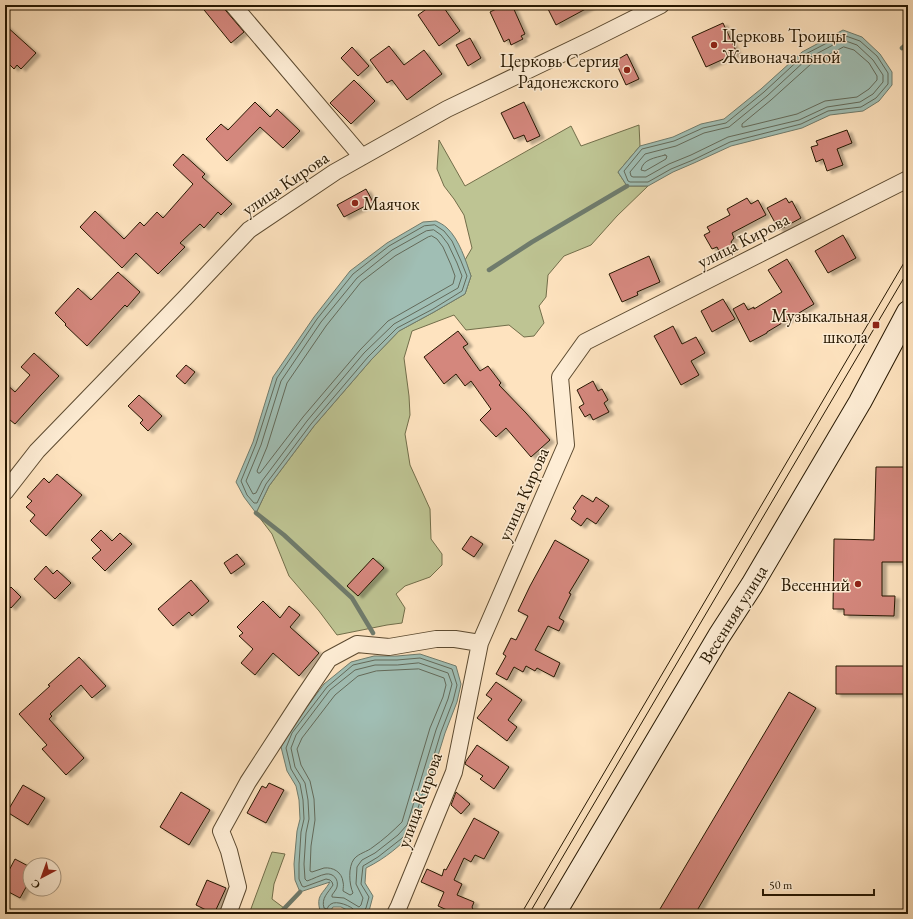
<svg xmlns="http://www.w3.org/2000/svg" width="913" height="919" font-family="'EB Garamond',serif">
<defs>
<filter id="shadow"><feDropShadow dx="4.5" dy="2.5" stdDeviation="1" flood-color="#0004"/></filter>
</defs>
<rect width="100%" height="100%" fill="#fee3bf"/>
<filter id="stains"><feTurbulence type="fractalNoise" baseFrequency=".005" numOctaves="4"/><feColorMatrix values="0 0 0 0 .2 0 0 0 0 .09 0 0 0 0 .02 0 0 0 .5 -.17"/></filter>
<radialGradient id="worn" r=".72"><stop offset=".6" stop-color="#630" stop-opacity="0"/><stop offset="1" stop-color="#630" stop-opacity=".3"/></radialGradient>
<path fill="#bec493" stroke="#726e4a" d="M639,125L640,146L618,172L627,186H648L617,216L591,245L564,256L548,275L546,297L539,306L544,323L534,336L524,337L509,325L466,330L454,315L412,331L404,358L409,396L410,415L405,434L410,465L430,509L431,539L442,554V565L430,577L405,586L396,594L405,608L402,623L387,625L337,635L319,611L289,576L272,534L256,513L269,486L314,426L371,360L399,331L434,312L465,294L471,276L465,260L472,248L464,215L454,199L444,186L437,169L439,140L465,186L571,126L581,146Z
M272,852L285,854L274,884L272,899L288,911L309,914H249Z"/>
<path fill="#a0beb4" stroke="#6f7b6c" d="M843,30L862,37L880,54L892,72V85L879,101L863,111L830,115L802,128L731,146L694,163L673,172L648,186H627L618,172L640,146L673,137L701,124L724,119L761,89L802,52Z
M436,221C440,223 444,225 447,228C459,239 466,261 471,276L465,294L434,312L399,331L371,360L314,426L269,486L256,513L244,497L236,482L253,442L273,377L314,317L350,271L387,243L423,222Z
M420,654L456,666L461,684L457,702L445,733L415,830C400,846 386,858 366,868L365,883L373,896L369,911L365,914H355L341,907H333L329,913L320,911C316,895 322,895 330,882L300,892L295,880L294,864L297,831L300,819L299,800L296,786L287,771L281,747L289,731L324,684L351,662L374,656H397Z"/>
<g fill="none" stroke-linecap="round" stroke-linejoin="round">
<path stroke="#636a5a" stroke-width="1" d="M843,35L860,41L877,56L888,73V84L876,98L861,107L828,111L801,124L730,142L693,160L671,169L648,182H630L628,181L624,171L642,149L674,141L703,128L726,123L764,92L804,55Z
M843,40L857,45L873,60L883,75V82L873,94L860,102L827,107L799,120L728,137L691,155L669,164L646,177H633L631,176L630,172L645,154L676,146L704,133L729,127L767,96L807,59Z
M844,47L854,50L869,63L877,76V80L869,89L857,97L825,101L797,114L744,127H742V124L771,100L811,64Z
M665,155L667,156L666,159L645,171L641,170C643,159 655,158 665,155Z
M435,225L444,231L452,241L461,261L467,276L462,291L433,309L397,328L368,357L311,424L266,484L257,503H254L247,495L241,481L256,444L277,378L317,319L353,274L389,246L424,226Z
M434,230L441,235L448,244L457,263L462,276L458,288L430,304L394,324L364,353L307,421L262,481L256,493L253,494L246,481L261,445L281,381L321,322L357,278L392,250L426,231Z
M432,236L437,239L443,247L451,265L455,276L453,284L388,321L360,350L303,417L260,473H258L257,471L267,447L287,383L326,326L361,282L395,256L428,237Z
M419,663L448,673L452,684L448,699L436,730L407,825L398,835L375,853L362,860L359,864L357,867L356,884L363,898L361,905L359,907L344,898L332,897V895C334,892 336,890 337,887C339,879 333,873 326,874C320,875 313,879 307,881L305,879L304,864L306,833L309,819L308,800L305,783L295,767L291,748L296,735L330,690L355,670L375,665H397Z
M419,669L444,678L446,685L443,697L430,728L402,822C393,831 383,840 373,847C367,852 359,853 354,859C348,867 349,884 353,893L352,894L350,895L343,891C343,888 344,885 343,882C342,872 333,867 324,868C320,869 316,871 312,872L310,871L311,846L315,820L314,799L310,781L301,765L297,749L302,738L335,695L358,676L376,671Z
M355,914C355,913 355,912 355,911C352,906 336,900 331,904C329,905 328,907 327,909L324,908C321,898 328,893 333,885L332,882L330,880L326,879L304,887L302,886L299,879V864L301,832L304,819L303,800L300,784L291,769L286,748L292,733L327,687L353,665L375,660H397L420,658L452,669L457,685L453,701L441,732L412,828L401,839L378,857L363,866L361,884L369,897L366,908L363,911V914"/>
<path stroke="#6f7b6c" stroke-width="4.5" d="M902,48L908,43
M489,270L532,242L627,186
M256,513L284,535L352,598L373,633
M279,914L300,892"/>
</g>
<path fill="#d4877d" stroke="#261701" filter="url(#shadow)" d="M200,5H221L244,32L231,43Z
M432,5H442L460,31L439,46L418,15Z
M504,5H512L525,34L521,36L523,39L511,45L509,39L504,42L490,12Z
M546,5H593L556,25Z
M723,23L737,53L706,67L692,37Z
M5,25L36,53L21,69L17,65L14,69L5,60Z
M470,38L481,58L468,66L456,45Z
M389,46L404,65L424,50L442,74L407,100L392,80L387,83L370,60Z
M352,47L369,66L358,76L341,58Z
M627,54L639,79L626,85L615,61Z
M354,80L375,101L351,124L330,103Z
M255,102L270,117L277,109L300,131L283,148L260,127L227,161L206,139L221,124L228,130Z
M524,102L540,136L527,142L524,135L514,139L501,113Z
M847,130L852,143L837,149L843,165L827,171L823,159L816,162L811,147L818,145L816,141Z
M183,154L205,174L202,177L232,204L221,215L218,212L204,228L200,224L180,243L185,247L158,274L136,253L122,268L80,227L95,211L124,239L140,222L144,226L157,212L163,218L193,184L173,165Z
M366,189L373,202L344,217L337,205Z
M747,198L751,204L758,200L766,215L732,233L734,238L731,242L734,248L721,255L717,247L712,249L704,235L710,232L707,227L730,215L727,209Z
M786,198L789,203L792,201L801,218L779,230L767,208Z
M843,235L856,258L828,273L815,251Z
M649,256L660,282L637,292L638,295L622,302L609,274Z
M787,259L814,304L767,332V333L750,342L733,309L744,303L748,310L754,307V309L782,292L768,270Z
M118,272L140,292L127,307L125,305L87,346L65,325L66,324L55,313L78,288L91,300Z
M723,299L735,319L712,332L701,311Z
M673,326L682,344L696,337L705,353L691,361L699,375L681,385L654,336Z
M458,331L468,344L463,347L480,371L488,366L501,383L499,385L526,413L550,440L531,457L506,428L496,437L480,420L491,409L471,381L465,386L456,374L444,384L424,357Z
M34,353L59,376L41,395L15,424L5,416V383L15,392L30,375L21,367Z
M186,365L195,372L185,384L176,376Z
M593,381L598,391L602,389L608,400L604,403L609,412L593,420L590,414L585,417L579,407L584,404L577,390Z
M139,395L162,416L148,431L140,423L143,420L128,406Z
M876,467H908V562H882V596H895L894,616L844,615V609H833L834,539L874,540Z
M57,474L82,495L46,536L30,521L35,515L26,507L32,501L27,497L44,478L49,483Z
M582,495L593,502L596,497L609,506L596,524L587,518L581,526L571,519L576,511L573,508Z
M101,530L112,541L120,533L132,544L105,571L92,558L101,550L91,540Z
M471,536L483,544L474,557L462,549Z
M555,540L589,560L569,593L571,594L559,618L564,621L559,631L548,626L535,650L560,663L554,677L537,668L535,671L526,666L523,672L514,667L507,680L496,674L506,656L503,654L511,638L516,640L528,616L518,611L530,586Z
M237,554L245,564L231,574L224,563Z
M373,558L384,568L358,596L347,586Z
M46,566L53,574L57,570L71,583L55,599L34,579Z
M191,580L209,601L192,616L189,612L173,626L158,609Z
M11,587L21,597L11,608L5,602V593Z
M263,601L280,618L289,606L300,615L290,627L319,653L299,676L273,653L255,675L241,663L253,649L239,636L243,633L237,627Z
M79,657L106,686L92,698L81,685L50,714L52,716L49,719L84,758L66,775L42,749L47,745L19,714L50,686L48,685Z
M836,666H908V694H836Z
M496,682L522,700L508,720L517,727L507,741L477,718L492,699L486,695Z
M789,692L816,708L695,914H657Z
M477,745L509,767L494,789L480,779L483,776L465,764L466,761Z
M269,783L284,790L266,823L247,813L262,786L266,788Z
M23,785L45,798L28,825L7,812Z
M181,792L210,810L189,845L160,827Z
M456,792L470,804L461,814L451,805Z
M474,818L499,832L484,859L475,855L471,862L464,858L454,880L462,884L457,895L474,902L472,907L475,914H456L438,906L444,892L421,882L427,869L442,876L444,869L446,870Z
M15,859L30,867V880L20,898L5,890V878Z
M207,880L226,888L214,914L196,905Z"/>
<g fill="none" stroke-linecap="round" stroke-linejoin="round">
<g stroke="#5c4a30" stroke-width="18">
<path id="minor" d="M233,5L362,157
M5,492L37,451L185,298L249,230L335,172L447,109L593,39L661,5
M228,914L238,887L229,851L221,831L248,782L300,702L329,659L357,644L389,647L436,639H455L480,643
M395,914L399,906L454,772L480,643L566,445L560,377L585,342L908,179"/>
</g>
<g stroke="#261701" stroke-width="24">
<path id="secondary" d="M554,914L719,636L752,585L860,402L908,312"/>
</g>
<use href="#minor" stroke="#feedd5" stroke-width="16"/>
<use href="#secondary" stroke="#feedd5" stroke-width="22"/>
<path stroke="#261701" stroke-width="1" d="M521,914L908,256
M529,914L908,271"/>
</g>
<g fill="#8f2418" stroke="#feedd5" stroke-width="1.5">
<circle cx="714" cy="45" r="4"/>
<circle cx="627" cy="70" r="4"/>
<circle cx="355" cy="203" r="4"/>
<rect x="872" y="321" width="8" height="8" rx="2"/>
<circle cx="858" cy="584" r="4"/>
</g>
<g text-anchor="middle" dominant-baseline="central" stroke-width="3" stroke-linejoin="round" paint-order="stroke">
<g font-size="18" fill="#261701" stroke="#feedd5" text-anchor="end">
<text x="722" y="35" text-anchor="start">Церковь Троицы<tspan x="722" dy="21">Живоначальной</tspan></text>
<text x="619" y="60">Церковь Сергия<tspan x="619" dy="21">Радонежского</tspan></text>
<text x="363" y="203" text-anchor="start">Маячок</text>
<text x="868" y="315">Музыкальная<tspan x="868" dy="21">школа</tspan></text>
<text x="850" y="584">Весенний</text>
</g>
<g font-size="18" fill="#261701" stroke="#feedd5">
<text transform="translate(285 183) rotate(-34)">улица Кирова</text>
<text transform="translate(743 240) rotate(-27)">улица Кирова</text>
<text transform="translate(523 494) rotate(-66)">улица Кирова</text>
<text transform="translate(733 614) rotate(-58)">Весенняя улица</text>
<text transform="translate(419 800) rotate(-70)">улица Кирова</text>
</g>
</g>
<rect width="913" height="919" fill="none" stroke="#fee3bf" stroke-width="20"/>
<rect x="6" y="6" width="901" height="907" fill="none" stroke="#261701" stroke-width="2"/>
<rect x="10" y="10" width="893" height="899" fill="none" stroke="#261701"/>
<g transform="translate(42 877) rotate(221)"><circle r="19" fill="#feedd5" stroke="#a89780"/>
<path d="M0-3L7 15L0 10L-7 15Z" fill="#8f2418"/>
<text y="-6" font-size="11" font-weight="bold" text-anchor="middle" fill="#261701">С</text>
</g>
<path d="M763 889v6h111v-6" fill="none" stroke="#261701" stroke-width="2"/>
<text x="769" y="889" font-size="12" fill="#261701" stroke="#feedd5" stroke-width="3" paint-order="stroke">50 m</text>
<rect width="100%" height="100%" filter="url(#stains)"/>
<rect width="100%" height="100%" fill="url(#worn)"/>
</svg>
